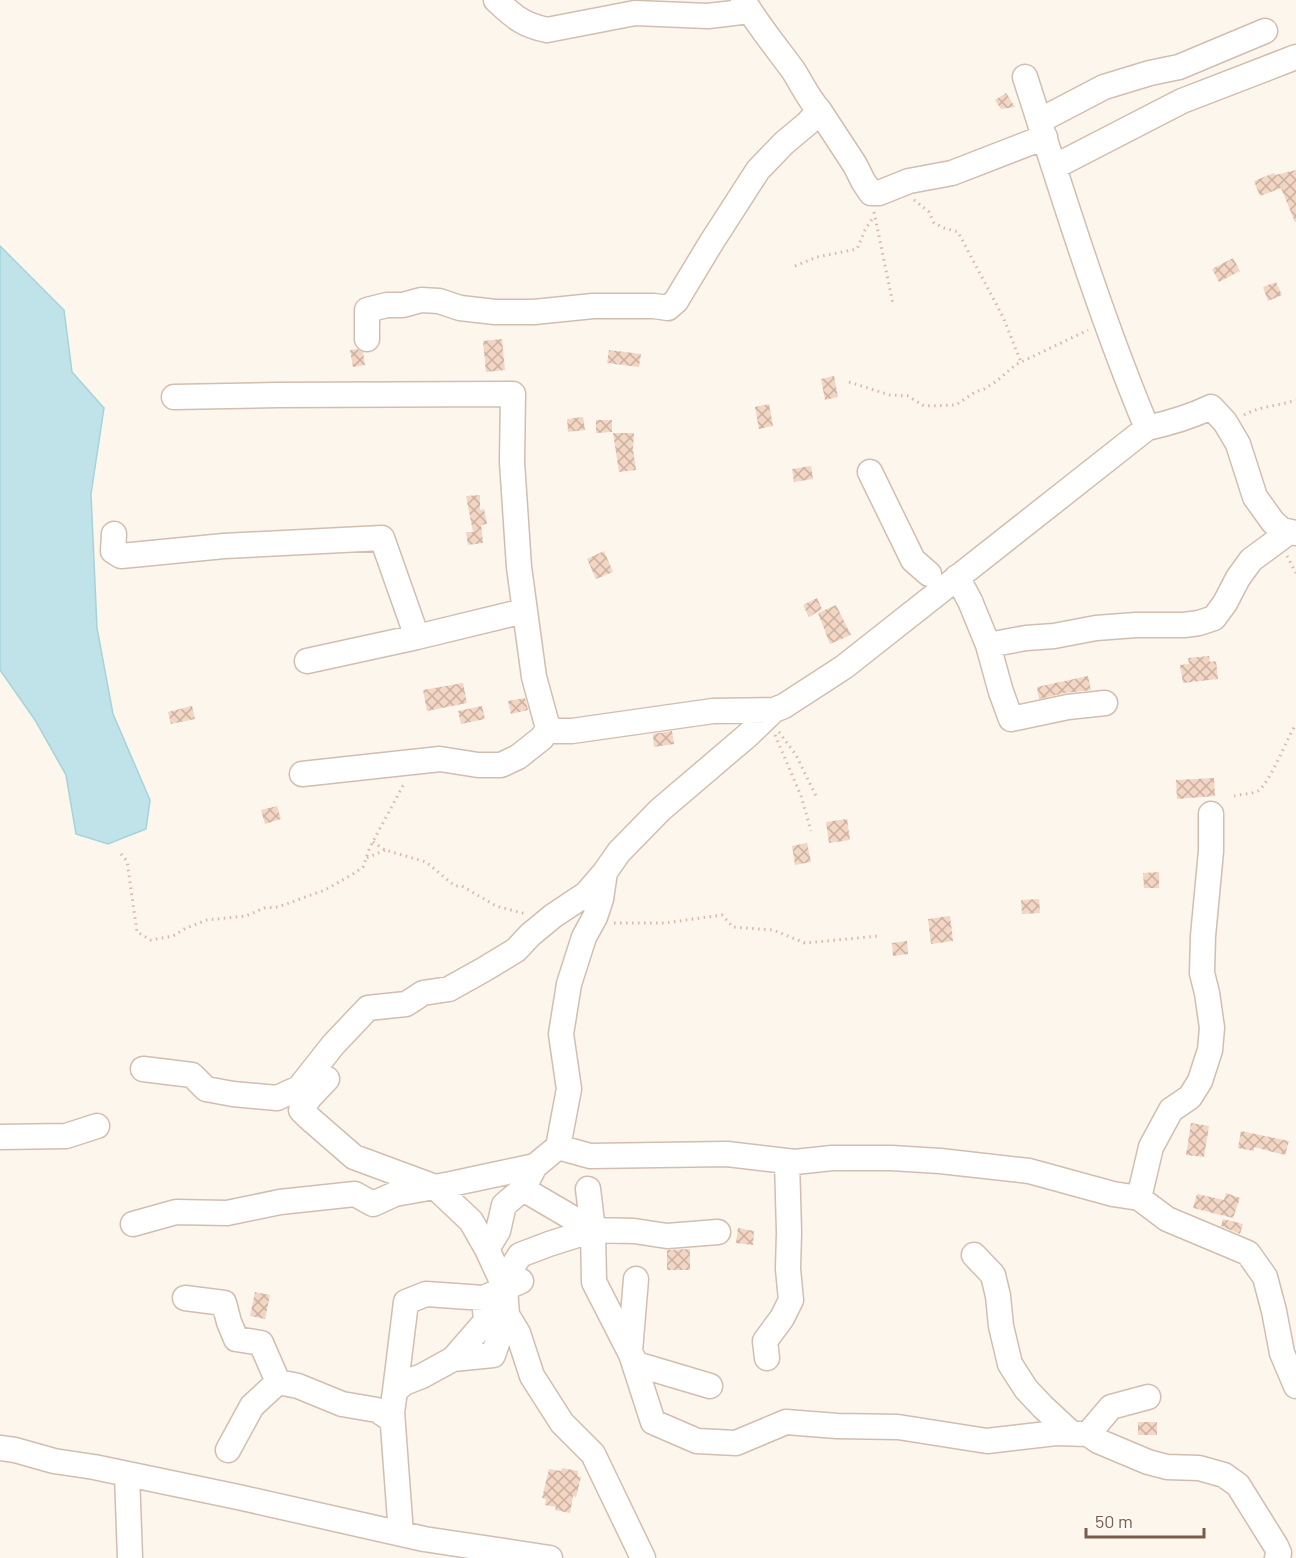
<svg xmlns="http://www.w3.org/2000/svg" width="1296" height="1558" font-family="Barlow,sans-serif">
<defs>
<pattern id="building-cross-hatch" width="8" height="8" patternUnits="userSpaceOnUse" patternTransform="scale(1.5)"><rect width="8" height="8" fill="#f3d5c3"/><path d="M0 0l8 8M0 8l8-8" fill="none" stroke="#cab0a1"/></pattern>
</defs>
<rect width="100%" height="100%" fill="#fdf6ec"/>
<path fill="#bfe3e8" stroke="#a5d3da" stroke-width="1.5" d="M0,246L64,310L72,372L104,408L91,494L97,628L113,714L150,800L146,829L108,844L76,834L66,775L35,720L0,670Z"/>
<path fill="url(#building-cross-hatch)" d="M1006,93L1015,107L1001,109L995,100Z
M1296,170V222H1295L1281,188L1260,196L1254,181L1274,173L1275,175Z
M1233,258L1240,271L1219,282L1212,269Z
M1276,282L1282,295L1268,301L1263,287Z
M502,339L505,370L486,372L483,341Z
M357,349L363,352L365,365L353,367L350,350Z
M609,350L641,354L639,367L607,363Z
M834,376L838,397L825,400L821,379Z
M769,404L773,426L759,429L755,407Z
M583,417L585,430L568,432L567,419Z
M596,420H612V432L596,433Z
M613,433H634L633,449L636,470L619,472Z
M811,466L813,479L794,482L792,469Z
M480,495V510L484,509L487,524L481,525L483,543L468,545L466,532H473L466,496Z
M604,551L613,572L596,579L587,559Z
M817,598L822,609L809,617L803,605Z
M836,605L851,635L830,644L818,613Z
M1209,656L1210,662L1216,661L1218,679L1183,683L1180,665L1189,664L1188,658Z
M1088,676L1091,690L1065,693L1039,699L1037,687Z
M463,683L467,703L427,711L423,690Z
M525,698L528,710L511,714L508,701Z
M192,706L195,719L171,724L168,712Z
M482,706L485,719L461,724L458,711Z
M672,731L674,744L654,747L653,734Z
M1214,778L1215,796L1177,799L1176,780Z
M277,806L281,819L265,824L261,810Z
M847,819L850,840L829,843L826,822Z
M807,843L811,862L795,865L792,846Z
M1159,872V888H1144L1143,873Z
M1039,899L1040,913L1022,914L1021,900Z
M950,916L953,941L931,944L928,919Z
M907,941L908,954L893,956L892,943Z
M1191,1123L1209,1126L1204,1157L1186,1155Z
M1241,1131L1289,1141L1285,1155L1254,1147V1151L1238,1148Z
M1226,1193L1240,1198L1233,1218L1193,1208L1197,1194L1224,1200Z
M1223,1219L1243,1224L1240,1234L1221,1226Z
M738,1228L754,1231L753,1245L736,1243Z
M690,1249V1270H667V1250Z
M255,1292L270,1295L265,1319L250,1316Z
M1138,1422H1157V1435H1138Z
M562,1468L578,1471L577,1476L581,1477L576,1497L573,1496L570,1513L555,1510L556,1507L545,1505L546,1499L542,1498L549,1469L561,1471Z"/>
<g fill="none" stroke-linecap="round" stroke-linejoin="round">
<g stroke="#d1beb0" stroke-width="27">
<path id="minor" d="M496,0C514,17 523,25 547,30L635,13L708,16L750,11
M1025,77C1063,195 1099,313 1147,428
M819,110L855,165L863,181L871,193H879L909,181L952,173L1045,137
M1039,121L1104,87L1150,73L1179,67L1265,31
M1054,167L1182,101L1296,57
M367,339V310L387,305H403L421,300L439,301L460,308L495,312H534L593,306H654L668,308L676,301L711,243L758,170L784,143L808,123L819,110C808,98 802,84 793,70C776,47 758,25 743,0
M174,397L277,395L513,394L512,462L519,567L534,677L546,721L549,727L553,731H572L713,711L774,710L784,706L844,667L1147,428C1170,423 1190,417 1211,407L1225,422L1238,444L1255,497L1273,522L1282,530L1296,533
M870,472L913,560L929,574
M114,534L113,551L121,556L224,546L382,538L417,637
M957,577L970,601L988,645L1001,692L1011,719L1068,707L1105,703
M988,645L1026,638L1054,636L1096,628L1136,625H1184L1199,623L1214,618L1225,603L1238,578L1251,560L1289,532
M307,661L417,637L524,611
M302,774L440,759L478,765H501L518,757L542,738L549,727
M143,1069L192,1075L206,1089L233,1094L277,1098L299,1088L333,1045L368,1008L406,1004L423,993L449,989L483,970L516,950L530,935L553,916L586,894L605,872
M327,1079L310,1097L301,1110L308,1117L354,1157L435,1187L471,1221L487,1249
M0,1137L66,1136L97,1126
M558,1147L590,1156L727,1154L795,1162L832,1158H891L940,1161L1029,1171L1113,1194L1139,1198L1167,1219L1248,1253L1265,1277L1274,1311L1282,1353L1296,1386
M523,1189L593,1230
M588,1189L593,1230L594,1282L636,1364L710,1386
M1139,1198L1151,1147L1171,1110L1190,1097L1200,1081L1210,1050L1212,1028L1207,993L1202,973L1203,936L1211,851V814
M133,1224L176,1212L227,1213L280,1202L355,1194L373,1204L395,1194L451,1184L535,1166
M974,1255L993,1275L998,1296L1001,1326L1010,1364L1026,1389L1043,1407L1071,1433
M636,1279L630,1351L653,1422L697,1441L736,1443L786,1422L837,1426L898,1427L987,1441L1056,1433L1088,1434L1098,1441L1148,1462L1167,1467L1199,1468L1224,1475L1238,1485L1276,1546L1279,1553L1277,1558
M503,1282L520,1255L549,1244L593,1230L634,1231L667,1236L718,1232
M185,1298L224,1303L229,1322L236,1339L261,1343L278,1382L298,1386L342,1404L377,1410L392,1420
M767,1358L765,1341L782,1318L791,1300L788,1269L789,1232L787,1161
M453,1359L493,1355L507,1315
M395,1391L406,1302L426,1294L484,1298
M1088,1434L1111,1407L1148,1397
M0,1448L15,1450L54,1461L94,1467L238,1497L424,1539L550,1558
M228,1450L252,1406L278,1382
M127,1474L130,1558
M401,1534L392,1412L395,1391L404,1383L422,1376L453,1359L486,1321L484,1298L521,1281
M643,1558L593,1454L562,1423L532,1376L518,1333L507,1315L505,1288L487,1249L498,1231L504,1205L523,1189L535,1166L558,1147L569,1089L561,1034L569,984L584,937L595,917L601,899L605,872L619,852L660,810L748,735L774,710"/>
</g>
<path stroke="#d9b8a5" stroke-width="3" stroke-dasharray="1.5 4.5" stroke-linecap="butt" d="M914,200L929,212L934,223L944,228L958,232L1003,317L1021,362
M874,212L893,304
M795,266L817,257L857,249L865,230L874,216
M849,382L890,395L908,396L924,406L956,405L975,392L984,389L997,381L1015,365L1088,330
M1244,415C1260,406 1279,406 1296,400
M1287,556L1296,573
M779,732L796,755L817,798
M775,735L801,796L811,831
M1234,796C1241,794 1252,794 1258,791C1270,783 1287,738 1296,724
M373,842L385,850L426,862L455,886H462L496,906L526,914
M121,854L127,861L137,932L151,940L173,936L186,928L207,920L246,916L264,908L278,907L325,890L353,874L363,867L370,847L405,782
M367,858L385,850
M614,923H665L722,915L733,927L773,930L805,943L879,936"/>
<use href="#minor" stroke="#fff" stroke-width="24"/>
</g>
<path d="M1086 1528v9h118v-9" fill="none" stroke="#7a5c4d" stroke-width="3"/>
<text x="1095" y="1528" font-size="18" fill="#7a5c4d" stroke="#fffaf3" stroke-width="4.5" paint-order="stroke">50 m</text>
</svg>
